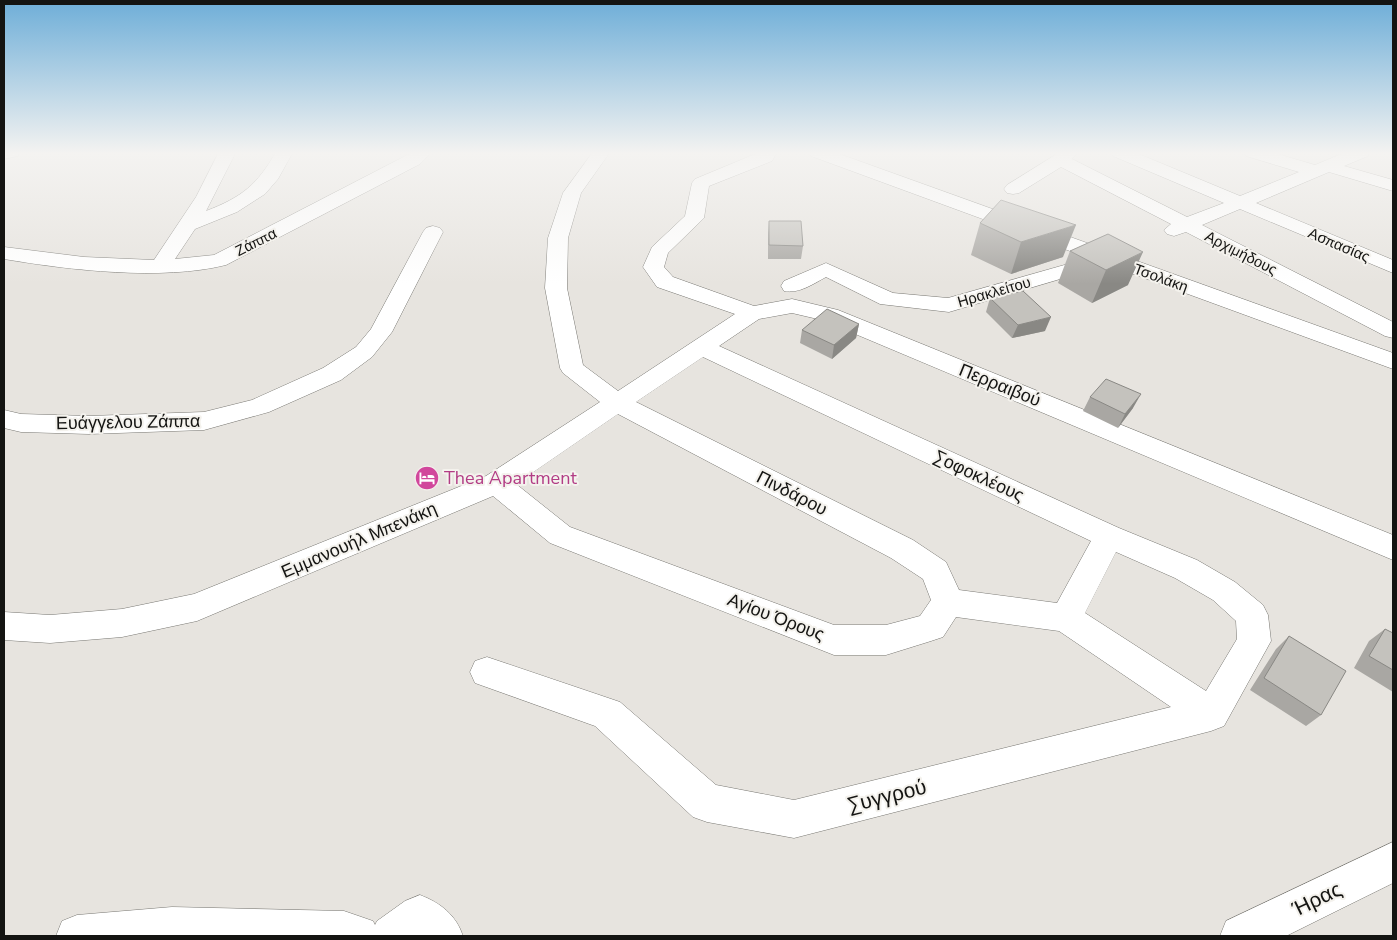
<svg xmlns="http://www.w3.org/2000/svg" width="1397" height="940" font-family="'Nunito Sans',sans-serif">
<rect width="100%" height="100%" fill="#e7e4df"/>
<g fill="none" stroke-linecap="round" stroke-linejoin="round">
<g stroke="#797873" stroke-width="1">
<path id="minor" d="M219,152H236L206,211C242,197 257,185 276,152H293L278,179L265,194L237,212L195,229L175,259L214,255L413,152H432L420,164L226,265C162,281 69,270 4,259V247L84,257L154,260L196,197Z
M593,152H610L581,193L568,238L567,288L583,365L618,391L735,314L657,287L643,267L652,247L685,216L692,183L695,179L760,152H777L772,161L709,186L704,218L668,253L664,267L673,277L754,306L792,299L838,310L1393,535V560L822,320L792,313L759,319L719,346L1119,528L1197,560L1235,582L1263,605L1268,615L1271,641L1224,726L1211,731L794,838L707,822L693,817L595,726L475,683L470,672L475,661L487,657L620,702L716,785L794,800L1171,707L1059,631L956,617L943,637L931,641L886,655H834L550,543L493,496L197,621L122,637L50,643L4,640V612L50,615L122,609L194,594L486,476L600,402L563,373L560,368L545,288L548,238L563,193ZM703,357L1091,541L1057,603L959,590L946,562L913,540L636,402ZM618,414L891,558L923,579L931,600L920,616L886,625H834L570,527L516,484ZM1116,552L1175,578L1213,600L1236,621L1237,639L1206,691L1085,613Z
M809,152H834L1393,353V369L1106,264L1104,266L949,312L880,304L826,277C813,284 799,294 784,291L781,286L784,281L826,263L893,293L948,298L1089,258L811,156Z
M1060,152H1078L1072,159L1187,217L1224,203L1113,156L1111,152H1134L1240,196L1299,172L1246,156L1244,152H1271L1315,165L1346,152H1370L1368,156L1344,166L1393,180V191L1329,172L1256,203L1393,260V273L1240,209L1202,225L1393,322V338L1385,336L1186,232L1174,236L1167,234L1164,230L1171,224L1061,167L1019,193L1013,194L1007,193L1004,189L1007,185Z
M433,226L440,228L443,232L392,332L372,357L341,380L269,412L204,430L89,434L21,432L4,428V410L21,414L89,416L204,412L252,400L323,368L356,347L371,329L423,232L426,228Z
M1393,842V883L1286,936H1220L1226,921Z
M420,895C441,903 456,915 463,936H56L62,921L77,915L172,907L344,911L373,921L375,925L377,921L405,901Z"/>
</g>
<g stroke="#797873" stroke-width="1">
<path id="major" d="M4,152H20L18,156L4,159Z"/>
</g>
<use href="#minor" fill="#fff" fill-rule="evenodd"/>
<use href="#major" fill="#fff" fill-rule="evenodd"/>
</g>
<path fill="#a9a7a3" d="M769,221L803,246L801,259H768V234Z
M980,223L1063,257L1011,274L971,255Z
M1108,234L1128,285L1092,303L1058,283L1070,251Z
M990,298L1045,331L1012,338L986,312Z
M859,324L856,338L832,359L800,343L802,330Z
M1090,397L1133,408L1118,428L1083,411Z
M1385,629L1393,633V692L1354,668L1369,641Z
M1289,636L1321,715L1306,726L1250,690L1276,649Z"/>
<path fill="#898884" d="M1076,225L1063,257L1011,274L1021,242Z
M1143,252L1128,285L1092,303L1106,270Z
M1051,317L1045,331L1012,338L1018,325Z
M859,324L856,338L832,359L834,345Z
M1141,394L1133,408L1118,428L1125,414Z"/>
<path fill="#c4c2bd" stroke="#898884" d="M1001,200L1076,225L1021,242L980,223Z
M769,221H801L803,246L769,245Z
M1108,234L1143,252L1106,270L1070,251Z
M1023,291L1051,317L1018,325L990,298Z
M827,309L859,324L834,345L802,330Z
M1106,379L1141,394L1125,414L1090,397Z
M1385,629L1393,633V670L1369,656Z
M1289,636L1346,671L1321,715L1264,678Z"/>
<linearGradient id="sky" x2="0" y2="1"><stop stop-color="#6eaed8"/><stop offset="0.54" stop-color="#f4f3f1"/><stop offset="1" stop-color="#f4f3f1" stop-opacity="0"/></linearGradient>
<rect width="1397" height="284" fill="url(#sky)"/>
<defs>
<g id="hotel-disc" transform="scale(1.25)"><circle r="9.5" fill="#d1479c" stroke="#f4f2ed"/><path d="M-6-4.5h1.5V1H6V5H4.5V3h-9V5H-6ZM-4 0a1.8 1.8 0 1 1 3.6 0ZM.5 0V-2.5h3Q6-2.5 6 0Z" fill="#fff"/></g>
</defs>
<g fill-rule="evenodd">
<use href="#hotel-disc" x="427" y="478"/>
</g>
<g text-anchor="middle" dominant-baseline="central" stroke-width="4" stroke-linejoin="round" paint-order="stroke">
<g font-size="15" fill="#141412" stroke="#f4f2ed">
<text transform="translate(256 242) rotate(-27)">Ζάππα</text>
<text transform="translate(1339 245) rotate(23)">Ασπασίας</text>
<text transform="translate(1241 253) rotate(27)">Αρχιμήδους</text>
<text transform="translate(1161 278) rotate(20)">Τσολάκη</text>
<text transform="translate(994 292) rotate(-16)">Ηρακλείτου</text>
</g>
<g font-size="18" fill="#141412" stroke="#f4f2ed">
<text transform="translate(1000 385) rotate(22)">Περραιβού</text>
<text transform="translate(128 422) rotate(-1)">Ευάγγελου Ζάππα</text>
<text transform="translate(979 476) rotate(25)">Σοφοκλέους</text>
<text transform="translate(792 493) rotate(27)">Πινδάρου</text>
<text transform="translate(359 540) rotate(-23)">Εμμανουήλ Μπενάκη</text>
<text transform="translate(776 617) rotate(21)">Αγίου Όρους</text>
</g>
<g font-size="18" fill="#b23c85" stroke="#f4f2ed" text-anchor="start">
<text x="444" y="478">Thea Apartment</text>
</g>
<g font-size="21" fill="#141412" stroke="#f4f2ed">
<text transform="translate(887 796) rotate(-14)">Συγγρού</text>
<text transform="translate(1317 899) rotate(-26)">Ήρας</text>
</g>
</g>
<rect width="1397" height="940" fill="none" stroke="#141412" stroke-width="10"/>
</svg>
